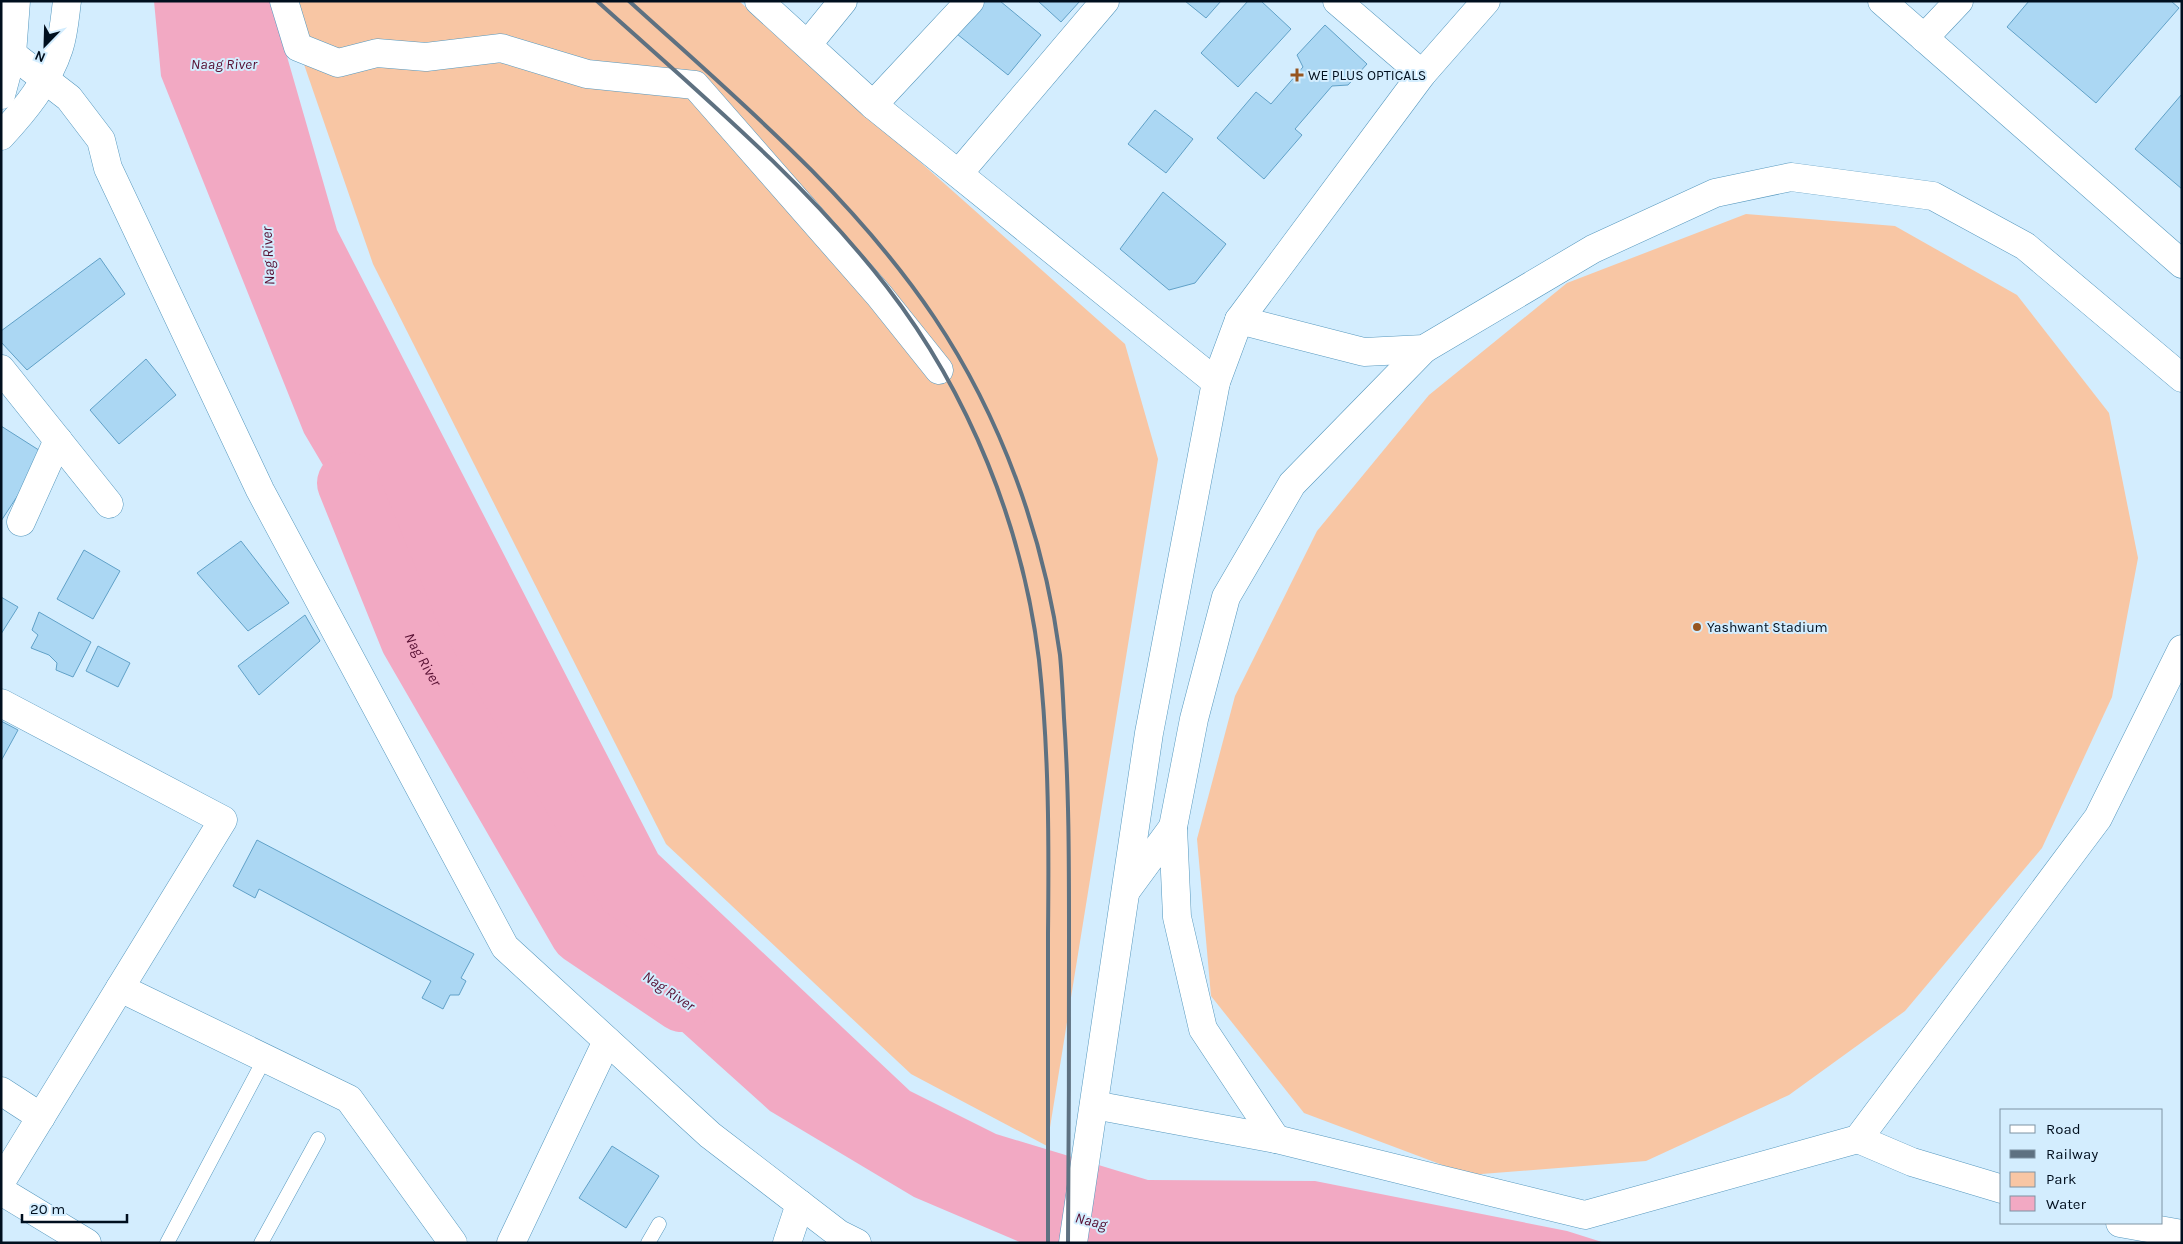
<svg xmlns="http://www.w3.org/2000/svg" width="2183" height="1244" font-family="Karla,sans-serif">
  <rect width="100%" height="100%" fill="#d3edfe"/>
  <g fill="#f8c6a4">
    <path d="M284,1H739L1125,344L1158,459L1047,1146L911,1074L666,844L373,264L298,47Z"/>
    <path d="M1746,214L1895,226L2017,295L2109,413L2138,558L2112,697L2042,848L1905,1011L1789,1095L1646,1161L1469,1175L1304,1113L1211,996L1197,839L1235,696L1317,531L1429,395L1567,283Z"/>
  </g>
  <path fill="#f2a9c3" d="M154,1H271L337,230L658,854L910,1091L996,1134L1148,1180L1315,1181L1567,1231L1605,1243H1022L914,1197L770,1111L630,985L304,433L161,76Z"/>
  <g fill="none" stroke-linecap="round" stroke-linejoin="round">
    <path stroke="#f2a9c3" stroke-width="62" id="s1" d="M348,483L411,639L581,933L682,1001"/>
  </g>
  <g fill="#abd7f3" stroke="#60a1c8">
    <path d="M984,1H1000L1041,35L1008,75L957,34Z"/>
    <path d="M1038,1H1080L1061,22Z"/>
    <path d="M1185,1H1221L1206,18Z"/>
    <path d="M1248,1H1261L1291,29L1238,87L1201,53Z"/>
    <path d="M2029,1H2171L2179,8L2096,103L2007,27Z"/>
    <path d="M1325,25L1367,64L1348,85L1332,86L1295,129L1302,135L1264,179L1217,138L1256,92L1271,104L1303,67L1297,55Z"/>
    <path d="M2182,94V189L2135,149Z"/>
    <path d="M1155,110L1193,139L1166,173L1128,144Z"/>
    <path d="M1163,192L1226,244L1195,283L1169,290L1120,249Z"/>
    <path d="M100,258L125,294L27,370L1,342V331Z"/>
    <path d="M146,359L176,395L119,444L90,410Z"/>
    <path d="M1,426L45,454L1,521Z"/>
    <path d="M241,541L289,603L248,631L197,573Z"/>
    <path d="M84,550L120,571L93,619L57,599Z"/>
    <path d="M1,597L18,607L1,634Z"/>
    <path d="M39,612L91,642L73,677L56,670L57,663L49,655L31,648L38,635L32,630Z"/>
    <path d="M305,615L320,641L259,695L238,666Z"/>
    <path d="M98,646L130,663L118,687L86,671Z"/>
    <path d="M1,721L18,730L1,761Z"/>
    <path d="M257,840L474,954L461,978L466,981L459,995H450L443,1009L422,998L431,981L259,889L255,898L233,886Z"/>
    <path d="M612,1146L659,1176L626,1228L579,1198Z"/>
  </g>
  <g fill="none" stroke-linecap="round" stroke-linejoin="round">
    <defs>
      <g id="service">
        <path d="M167,1243L265,1058"/>
        <path d="M261,1243L318,1139"/>
        <path d="M648,1243L659,1224"/>
      </g>
      <g id="minor">
        <path d="M284,1L298,47L338,63L377,53L426,57L501,48L587,74L695,85L879,295L939,370"/>
        <path d="M759,1L873,105L1216,382"/>
        <path d="M1337,1L1422,74"/>
        <path d="M1924,38L1959,1"/>
        <path d="M808,44L843,1"/>
        <path d="M12,54L69,98L101,140L108,168L260,490L505,947L710,1135L839,1234L857,1243"/>
        <path d="M873,105L970,1"/>
        <path d="M959,173L1105,1"/>
        <path d="M1239,320L1364,352L1424,349L1593,249L1715,193L1791,177L1933,196L2025,246L2182,378"/>
        <path d="M1,369L109,504"/>
        <path d="M21,522L58,440"/>
        <path d="M1,703L223,820L1,1182"/>
        <path d="M1173,827L1194,719L1226,597L1292,484L1424,349"/>
        <path d="M1126,891L1173,827L1177,917L1203,1029L1276,1139"/>
        <path d="M120,988L349,1099L453,1243"/>
        <path d="M1,1091L41,1117"/>
        <path d="M1094,1105L1276,1139L1585,1215L1858,1139L2098,818L2182,649"/>
        <path d="M1858,1139L1912,1162L2002,1189"/>
        <path d="M1,1191L87,1243"/>
        <path d="M2120,1223L2182,1234"/>
        <path d="M511,1243L607,1041"/>
        <path d="M787,1243L800,1204"/>
      </g>
      <g id="tertiary">
        <path d="M1882,1L2182,264"/>
        <path d="M1073,1243L1149,733L1216,382L1239,320L1422,74L1486,1"/>
      </g>
      <g id="secondary">
        <path d="M1,95L12,54L16,1"/>
        <path d="M1,136C25,110 48,82 59,48C64,33 65,16 67,1"/>
      </g>
    </defs>
    <use href="#service" stroke="#5698be" stroke-width="15"/>
    <use href="#minor" stroke="#5698be" stroke-width="29"/>
    <use href="#tertiary" stroke="#5698be" stroke-width="29"/>
    <use href="#secondary" stroke="#5698be" stroke-width="29"/>
    <use href="#service" stroke="#fff" stroke-width="14"/>
    <use href="#minor" stroke="#fff" stroke-width="28"/>
    <use href="#tertiary" stroke="#fff" stroke-width="28"/>
    <use href="#secondary" stroke="#fff" stroke-width="28"/>
    <g stroke="#5e7181" stroke-width="4">
      <path d="M597,1C698,92 804,180 887,287C969,393 1023,527 1039,660C1049,751 1049,842 1048,934C1048,1037 1048,1140 1048,1243"/>
      <path d="M629,1C737,99 852,195 934,317C1001,417 1044,536 1060,655C1062,676 1063,697 1064,718C1069,791 1069,862 1069,935C1069,1038 1069,1140 1068,1243"/>
    </g>
  </g>
  <g fill="#965520" stroke="#d3edfe" stroke-width="2">
    <path d="M1294.5 67.5h5v5h5v5h-5v5h-5v-5h-5v-5h5z"/>
    <circle cx="1697" cy="627" r="5"/>
  </g>
  <g text-anchor="middle" dominant-baseline="central" stroke-width="4" stroke-linejoin="round" paint-order="stroke">
    <g font-size="14" fill="#000f1e" stroke="#d3edfe" text-anchor="start">
      <text x="1308" y="75">WE PLUS OPTICALS</text>
      <text x="1707" y="627">Yashwant Stadium</text>
    </g>
    <g font-size="15" font-style="italic" fill="#570f32" stroke="#d3edfe">
      <text x="224" y="64">Naag River</text>
      <text transform="translate(268 256) rotate(-93)">Nag River</text>
      <text stroke="none"><textPath href="#s1" startOffset="192">Nag River</textPath></text>
      <text transform="translate(669 991) rotate(34)">Nag River</text>
      <text transform="translate(1091 1221) rotate(14)">Naag</text>
    </g>
  </g>
  <rect width="2183" height="1244" fill="none" stroke="#000f1e" stroke-width="5"/>
  <rect x="2000" y="1109" width="162" height="115" fill="#d3edfe" stroke="#7f94a4"/>
  <rect x="2010" y="1125" width="25" height="8" fill="#ffffff" stroke="#7f94a4"/>
  <text x="2046" y="1134" font-size="15" fill="#000f1e">Road</text>
  <rect x="2010" y="1150" width="25" height="8" fill="#5e7181" stroke="#7f94a4"/>
  <text x="2046" y="1159" font-size="15" fill="#000f1e">Railway</text>
  <rect x="2010" y="1172" width="25" height="15" fill="#f8c6a4" stroke="#7f94a4"/>
  <text x="2046" y="1184" font-size="15" fill="#000f1e">Park</text>
  <rect x="2010" y="1196" width="25" height="15" fill="#f2a9c3" stroke="#7f94a4"/>
  <text x="2046" y="1209" font-size="15" fill="#000f1e">Water</text>
  <g transform="translate(45 45) rotate(203)" stroke="#d3edfe" stroke-width="4" paint-order="stroke">
  <path d="M0-4L9 19L0 12L-9 19Z" fill="#000f1e"/>
  <text y="-8" font-size="14" font-weight="bold" text-anchor="middle" fill="#000f1e">N</text>
  </g>
  <path d="M22 1214v8h105v-8" fill="none" stroke="#000f1e" stroke-width="2.5"/>
  <text x="30" y="1214" font-size="15" fill="#000f1e" stroke="#d3edfe" stroke-width="4" paint-order="stroke">20 m</text>
</svg>
